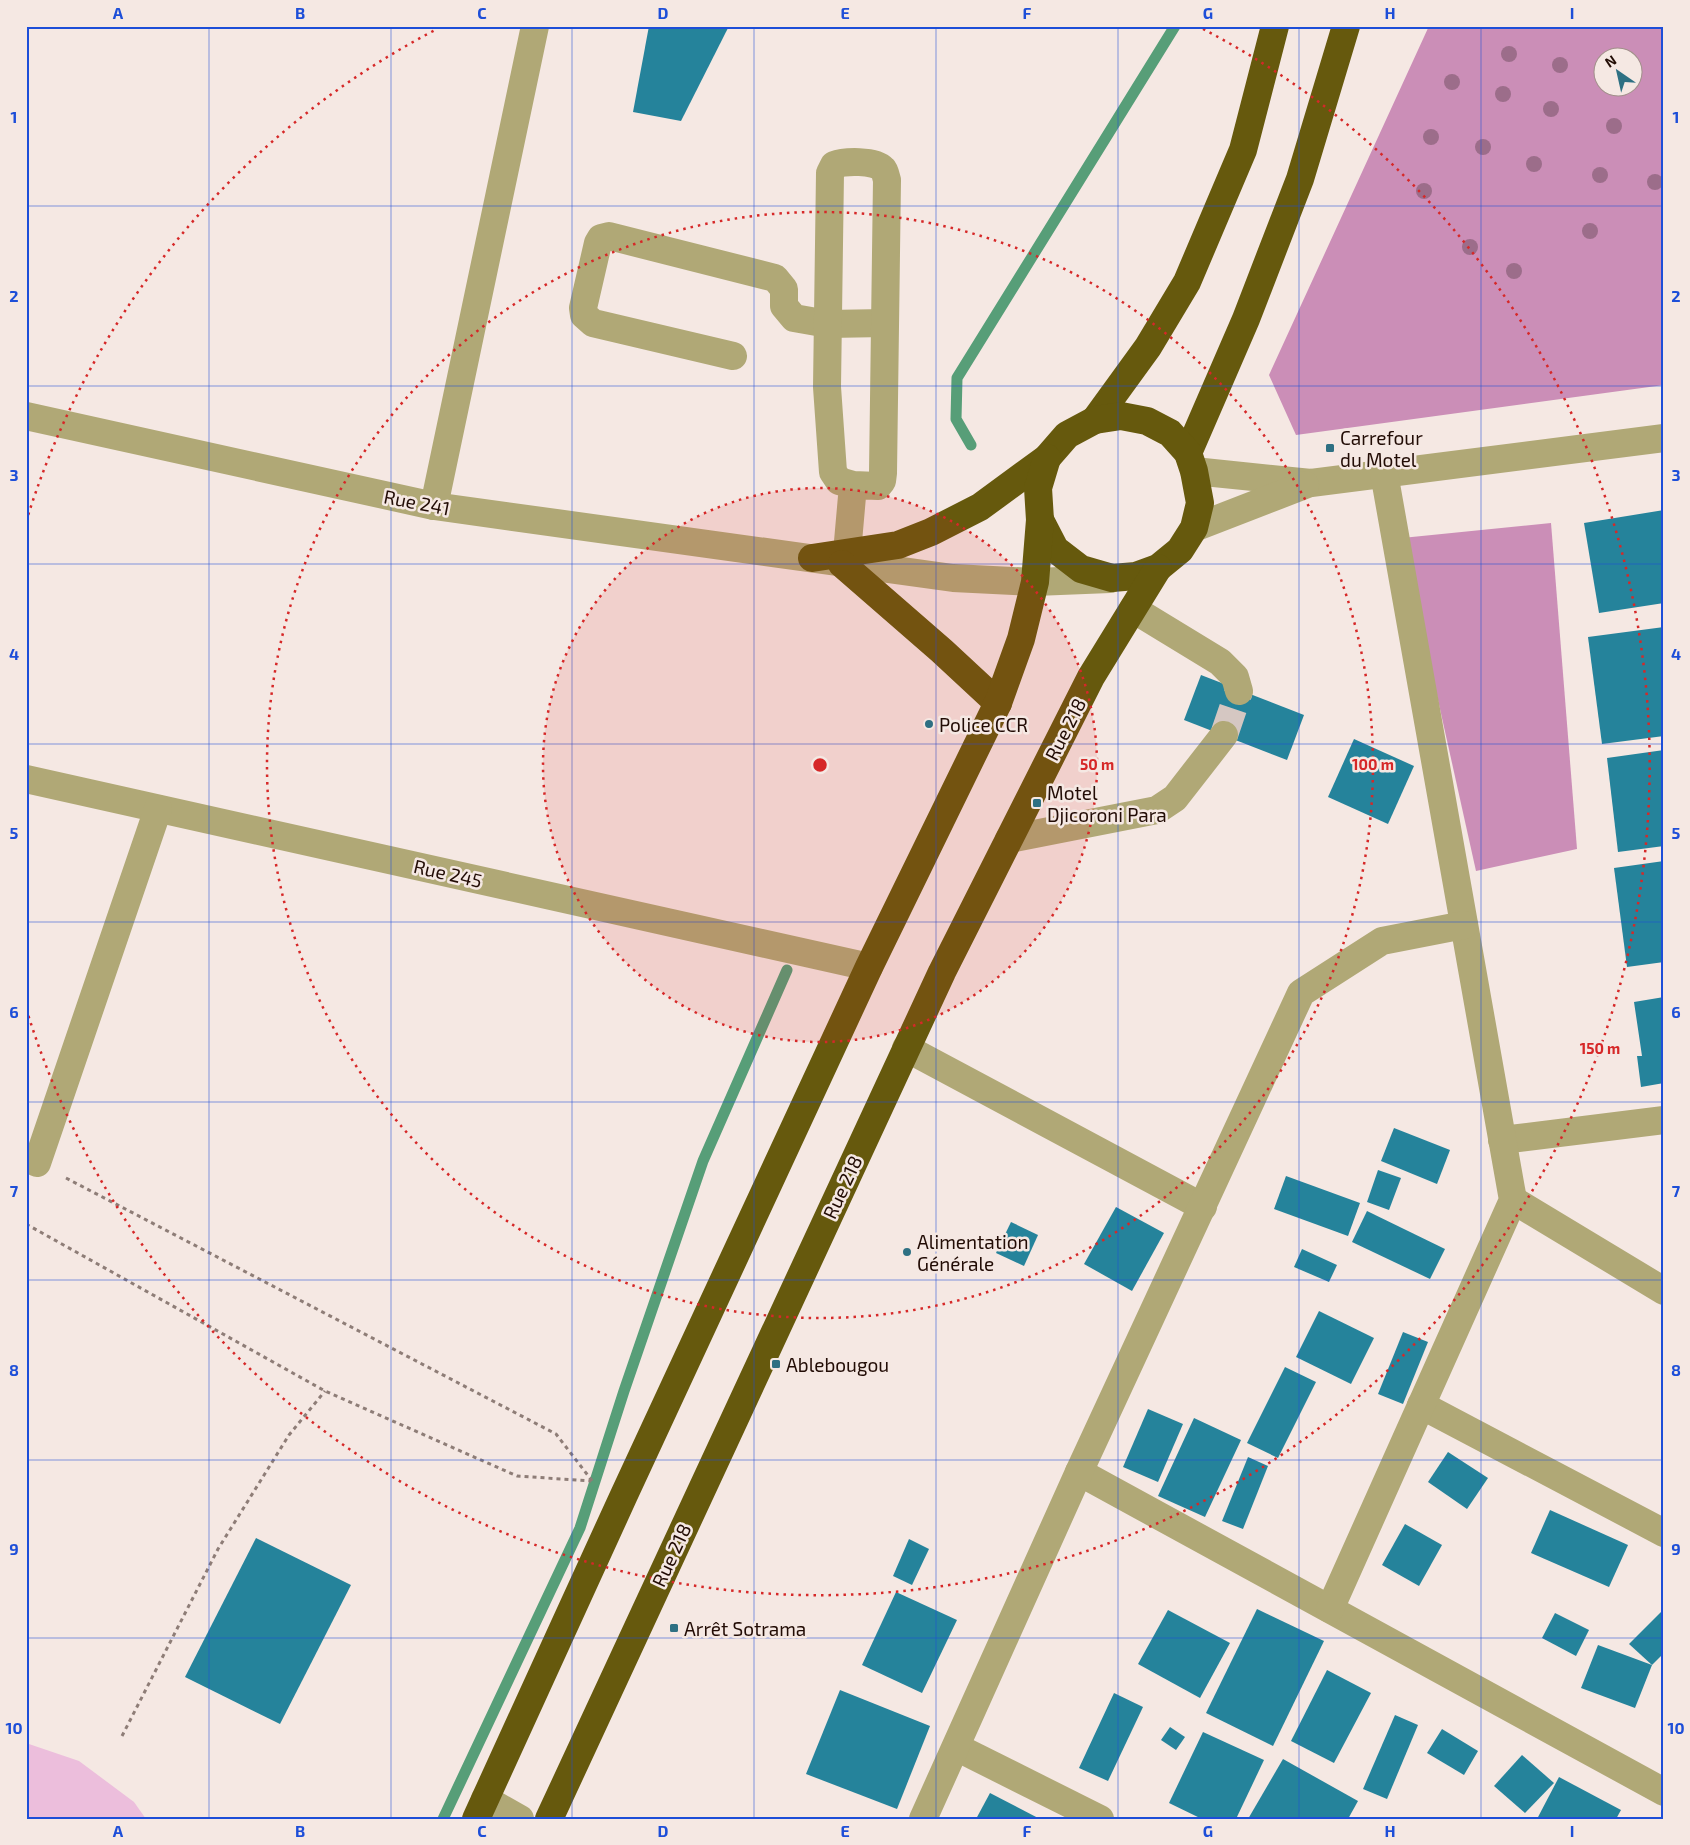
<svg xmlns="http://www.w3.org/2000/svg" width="1690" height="1845" font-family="'Exo 2',sans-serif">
  <rect width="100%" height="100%" fill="#f5e8e3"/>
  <path fill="#ecbedc" d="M26,1743L79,1761L134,1802L146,1819H26Z"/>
  <g fill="#cb8eb7" fill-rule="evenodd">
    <path d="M1429,26H1664V385L1296,435L1269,375ZM1602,58H1632V88H1602Z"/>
    <path d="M1551,523L1577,849L1476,871L1402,538Z"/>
  </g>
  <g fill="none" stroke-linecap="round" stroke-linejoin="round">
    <g stroke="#579e78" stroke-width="11">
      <path d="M971,445L956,419L957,378L1175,26"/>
      <path d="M443,1819L580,1528L624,1391L703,1161L787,970"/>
    </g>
  </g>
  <g fill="#25839b">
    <path d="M649,26H729L681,121L633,112Z"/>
    <path d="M1664,510V603L1599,613L1584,523Z"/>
    <path d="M1664,627V736L1602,744L1588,637Z"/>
    <path d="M1201,675L1304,715L1287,760L1184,720Z"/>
    <path d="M1354,739L1414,766L1388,824L1328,797Z"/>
    <path d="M1664,750V846L1618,852L1607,758Z"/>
    <path d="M1664,861V962L1627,967L1614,868Z"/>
    <path d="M1664,997V1083L1641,1087L1637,1056H1642L1634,1002Z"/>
    <path d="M1394,1128L1450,1150L1437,1184L1381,1161Z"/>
    <path d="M1378,1170L1401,1178L1389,1210L1367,1202Z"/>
    <path d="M1286,1176L1360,1203L1348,1236L1274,1209Z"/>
    <path d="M1116,1207L1164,1233L1132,1291L1084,1264Z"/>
    <path d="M1367,1211L1445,1249L1430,1279L1352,1242Z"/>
    <path d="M1011,1222L1038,1235L1024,1266L996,1253Z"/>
    <path d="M1302,1249L1337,1265L1329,1282L1294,1267Z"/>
    <path d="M1319,1311L1374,1338L1351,1384L1296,1357Z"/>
    <path d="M1403,1332L1428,1342L1403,1404L1378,1394Z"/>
    <path d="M1285,1367L1316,1382L1278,1458L1247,1443Z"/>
    <path d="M1148,1409L1183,1424L1158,1482L1123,1467Z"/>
    <path d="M1194,1418L1241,1440L1205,1517L1158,1496Z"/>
    <path d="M1448,1452L1488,1478L1467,1509L1428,1482Z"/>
    <path d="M1248,1457L1268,1466L1243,1529L1222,1521Z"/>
    <path d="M1550,1510L1628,1545L1609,1587L1531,1553Z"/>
    <path d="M1405,1524L1442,1545L1419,1586L1382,1565Z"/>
    <path d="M256,1538L351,1585L280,1724L185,1677Z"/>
    <path d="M909,1539L929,1549L912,1585L893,1576Z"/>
    <path d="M896,1592L957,1620L922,1693L862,1665Z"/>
    <path d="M1257,1609L1324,1641L1273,1746L1206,1713Z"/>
    <path d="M1664,1609V1653L1652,1665L1629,1644Z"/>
    <path d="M1168,1610L1230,1643L1200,1698L1138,1664Z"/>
    <path d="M1555,1613L1589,1630L1576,1656L1542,1638Z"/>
    <path d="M1598,1645L1652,1665L1635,1708L1581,1688Z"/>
    <path d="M1327,1670L1371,1693L1334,1763L1291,1741Z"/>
    <path d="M840,1690L930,1726L897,1809L806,1774Z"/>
    <path d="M1114,1693L1143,1707L1108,1781L1079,1768Z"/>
    <path d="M1395,1715L1418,1725L1387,1799L1363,1789Z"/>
    <path d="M1170,1727L1185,1737L1176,1750L1161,1740Z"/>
    <path d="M1442,1729L1478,1751L1464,1775L1427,1753Z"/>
    <path d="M1203,1732L1264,1760L1236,1819H1202L1169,1803Z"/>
    <path d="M1522,1755L1554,1783L1525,1813L1494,1786Z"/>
    <path d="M1283,1759L1358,1801L1348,1819H1248Z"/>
    <path d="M1559,1777L1621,1810L1616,1819H1537Z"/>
    <path d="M990,1793L1040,1819H976Z"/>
  </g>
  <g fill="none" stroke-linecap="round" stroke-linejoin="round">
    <path stroke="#d5c7c2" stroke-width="28" stroke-dasharray="28 14" stroke-linecap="butt" d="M1224,735L1239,691"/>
    <g stroke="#8e7d77" stroke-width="3" stroke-dasharray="4 4" stroke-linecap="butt">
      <path d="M66,1178L556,1434L593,1482"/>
      <path d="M26,1224L325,1391L517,1476L591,1481"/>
      <path d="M122,1736L218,1549L289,1435L325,1391"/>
    </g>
    <g stroke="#b0a876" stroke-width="28">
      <path d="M733,356L593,323L584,315L583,308L598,243L601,238L609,236L775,278L784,289V306L794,318L828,324L885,323"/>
      <path d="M26,416L434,506L953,578L1035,582L1110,579"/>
      <path d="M1194,471L1311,483L1664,438"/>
      <path d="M434,506L535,26"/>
      <path d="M1194,528L1305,485"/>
      <path d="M847,553L853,485L839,481L833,472L827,387L830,173L834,165C844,161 875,160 883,169C885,171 886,177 887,180L883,473L882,481L878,486L853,485"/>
      <path d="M1133,609L1220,662L1235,677L1239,691"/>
      <path d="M26,779L869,967"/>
      <path d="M1009,839L1157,810L1175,798L1224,735"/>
      <path d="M906,1048L1203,1207"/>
      <path d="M1502,1140L1664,1120"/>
      <path d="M26,1157L37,1163L158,809"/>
      <path d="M1513,1200L1664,1291"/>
      <path d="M1421,1405L1664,1533"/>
      <path d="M1079,1472L1664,1792"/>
      <path d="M1330,1609L1513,1200L1384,473"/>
      <path d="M956,1747L1100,1819"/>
      <path d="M485,1799L520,1819"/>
      <path d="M923,1819L1079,1472L1301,993L1382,941L1464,925"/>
    </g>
    <g stroke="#66590d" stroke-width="28">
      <path d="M1095,420L1148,347L1187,282L1243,150L1275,26"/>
      <path d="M1188,453L1246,319L1300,179L1346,26"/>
      <path d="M812,558L898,545L931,532L980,507L1047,458L1067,435L1095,420L1121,416L1147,421L1170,433L1188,453L1194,471L1200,503L1194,528L1180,550L1158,568L1136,576L1112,578L1081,569L1055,549L1040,520"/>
      <path d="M842,564L942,651L998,703"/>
      <path d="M476,1819L624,1495L869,967L998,703L1021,639L1035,582L1040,520L1038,488L1047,458"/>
      <path d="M549,1819L942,972L1091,677L1158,568"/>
    </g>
  </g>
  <g fill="#9c6d8a">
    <circle cx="1509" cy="54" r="8"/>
    <circle cx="1560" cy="65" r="8"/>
    <circle cx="1452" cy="82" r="8"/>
    <circle cx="1503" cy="94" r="8"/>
    <circle cx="1551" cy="109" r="8"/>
    <circle cx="1614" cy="126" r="8"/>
    <circle cx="1431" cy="137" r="8"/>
    <circle cx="1483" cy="147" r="8"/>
    <circle cx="1534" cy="164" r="8"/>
    <circle cx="1600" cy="175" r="8"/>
    <circle cx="1655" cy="182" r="8"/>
    <circle cx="1424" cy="191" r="8"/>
    <circle cx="1590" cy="231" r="8"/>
    <circle cx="1470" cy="247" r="8"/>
    <circle cx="1514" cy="271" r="8"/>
  </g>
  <path fill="none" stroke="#1d4ed8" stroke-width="1" stroke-opacity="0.55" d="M209,26V1819M391,26V1819M572,26V1819M754,26V1819M936,26V1819M1118,26V1819M1299,26V1819M1481,26V1819M26,206H1664M26,386H1664M26,564H1664M26,744H1664M26,922H1664M26,1102H1664M26,1280H1664M26,1460H1664M26,1638H1664"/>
  <circle cx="820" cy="765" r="277" fill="#d62828" fill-opacity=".12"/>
  <g fill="none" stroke="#d62828" stroke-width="2.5" stroke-dasharray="2.5 5">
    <circle cx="820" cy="765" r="277"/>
    <circle cx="820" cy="765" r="553"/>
    <path d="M26 522A830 830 0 0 1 437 29M1203 29A830 830 0 1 1 26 1008"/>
  </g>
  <g fill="#2e7083" stroke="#f5e8e3" stroke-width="2">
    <rect x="1325" y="443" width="10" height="10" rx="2.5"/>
    <circle cx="929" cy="724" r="5"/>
    <rect x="1032" y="798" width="10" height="10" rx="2.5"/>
    <circle cx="907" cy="1252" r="5"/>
    <rect x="771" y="1359" width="10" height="10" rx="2.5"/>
    <rect x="669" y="1623" width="10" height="10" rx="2.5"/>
  </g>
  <g text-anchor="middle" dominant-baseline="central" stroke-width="5" stroke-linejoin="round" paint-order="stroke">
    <g font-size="19" fill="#220c05" stroke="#f5e8e3" text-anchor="start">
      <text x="1340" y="437">Carrefour<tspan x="1340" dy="22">du Motel</tspan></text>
      <text x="939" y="724">Police CCR</text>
      <text x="1047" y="792">Motel<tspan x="1047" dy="22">Djicoroni Para</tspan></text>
      <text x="917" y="1241">Alimentation<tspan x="917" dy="22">Générale</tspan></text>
      <text x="786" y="1364">Ablebougou</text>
      <text x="684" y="1628">Arrêt Sotrama</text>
    </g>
    <g font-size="19" fill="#220c05" stroke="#f5e8e3">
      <text transform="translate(417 502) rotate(11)">Rue 241</text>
      <text transform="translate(1065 729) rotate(-63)">Rue 218</text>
      <text transform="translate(448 873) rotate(13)">Rue 245</text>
      <text transform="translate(842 1187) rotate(-65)">Rue 218</text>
      <text transform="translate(671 1555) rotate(-65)">Rue 218</text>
    </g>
  </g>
  <circle cx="820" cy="765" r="8" fill="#d62828" stroke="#f5e8e3" stroke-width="2.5"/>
  <g font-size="15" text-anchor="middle" font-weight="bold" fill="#d62828" stroke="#f5e8e3" stroke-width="5" stroke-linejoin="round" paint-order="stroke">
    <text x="1097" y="770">50 m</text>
    <text x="1373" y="770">100 m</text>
    <text x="1600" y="1054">150 m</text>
  </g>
  <rect width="1690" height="1845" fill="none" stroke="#f5e8e3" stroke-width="55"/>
  <g transform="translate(1618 72) rotate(326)"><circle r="24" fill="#f5e8e3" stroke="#a1908a"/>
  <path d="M0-4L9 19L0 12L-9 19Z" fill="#2e7083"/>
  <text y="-8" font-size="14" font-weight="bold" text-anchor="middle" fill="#220c05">N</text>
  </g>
  <rect x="28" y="28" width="1634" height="1790" fill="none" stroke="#1d4ed8" stroke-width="2"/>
  <g font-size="16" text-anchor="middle" font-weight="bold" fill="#1d4ed8">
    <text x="118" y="19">A</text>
    <text x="300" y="19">B</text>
    <text x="482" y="19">C</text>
    <text x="663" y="19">D</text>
    <text x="845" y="19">E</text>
    <text x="1027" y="19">F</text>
    <text x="1208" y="19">G</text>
    <text x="1390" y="19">H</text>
    <text x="1572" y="19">I</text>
    <text x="14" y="123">1</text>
    <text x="1676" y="123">1</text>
    <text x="14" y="302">2</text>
    <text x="1676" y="302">2</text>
    <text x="14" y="481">3</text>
    <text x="1676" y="481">3</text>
    <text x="14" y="660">4</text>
    <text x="1676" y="660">4</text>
    <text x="14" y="839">5</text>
    <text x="1676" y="839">5</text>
    <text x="14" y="1018">6</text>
    <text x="1676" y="1018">6</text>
    <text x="14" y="1197">7</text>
    <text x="1676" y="1197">7</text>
    <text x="14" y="1376">8</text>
    <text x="1676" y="1376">8</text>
    <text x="14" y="1555">9</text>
    <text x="1676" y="1555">9</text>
    <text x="14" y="1734">10</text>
    <text x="1676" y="1734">10</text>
    <text x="118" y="1837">A</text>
    <text x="300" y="1837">B</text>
    <text x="482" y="1837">C</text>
    <text x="663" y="1837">D</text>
    <text x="845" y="1837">E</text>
    <text x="1027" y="1837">F</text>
    <text x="1208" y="1837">G</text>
    <text x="1390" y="1837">H</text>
    <text x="1572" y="1837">I</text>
  </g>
</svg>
